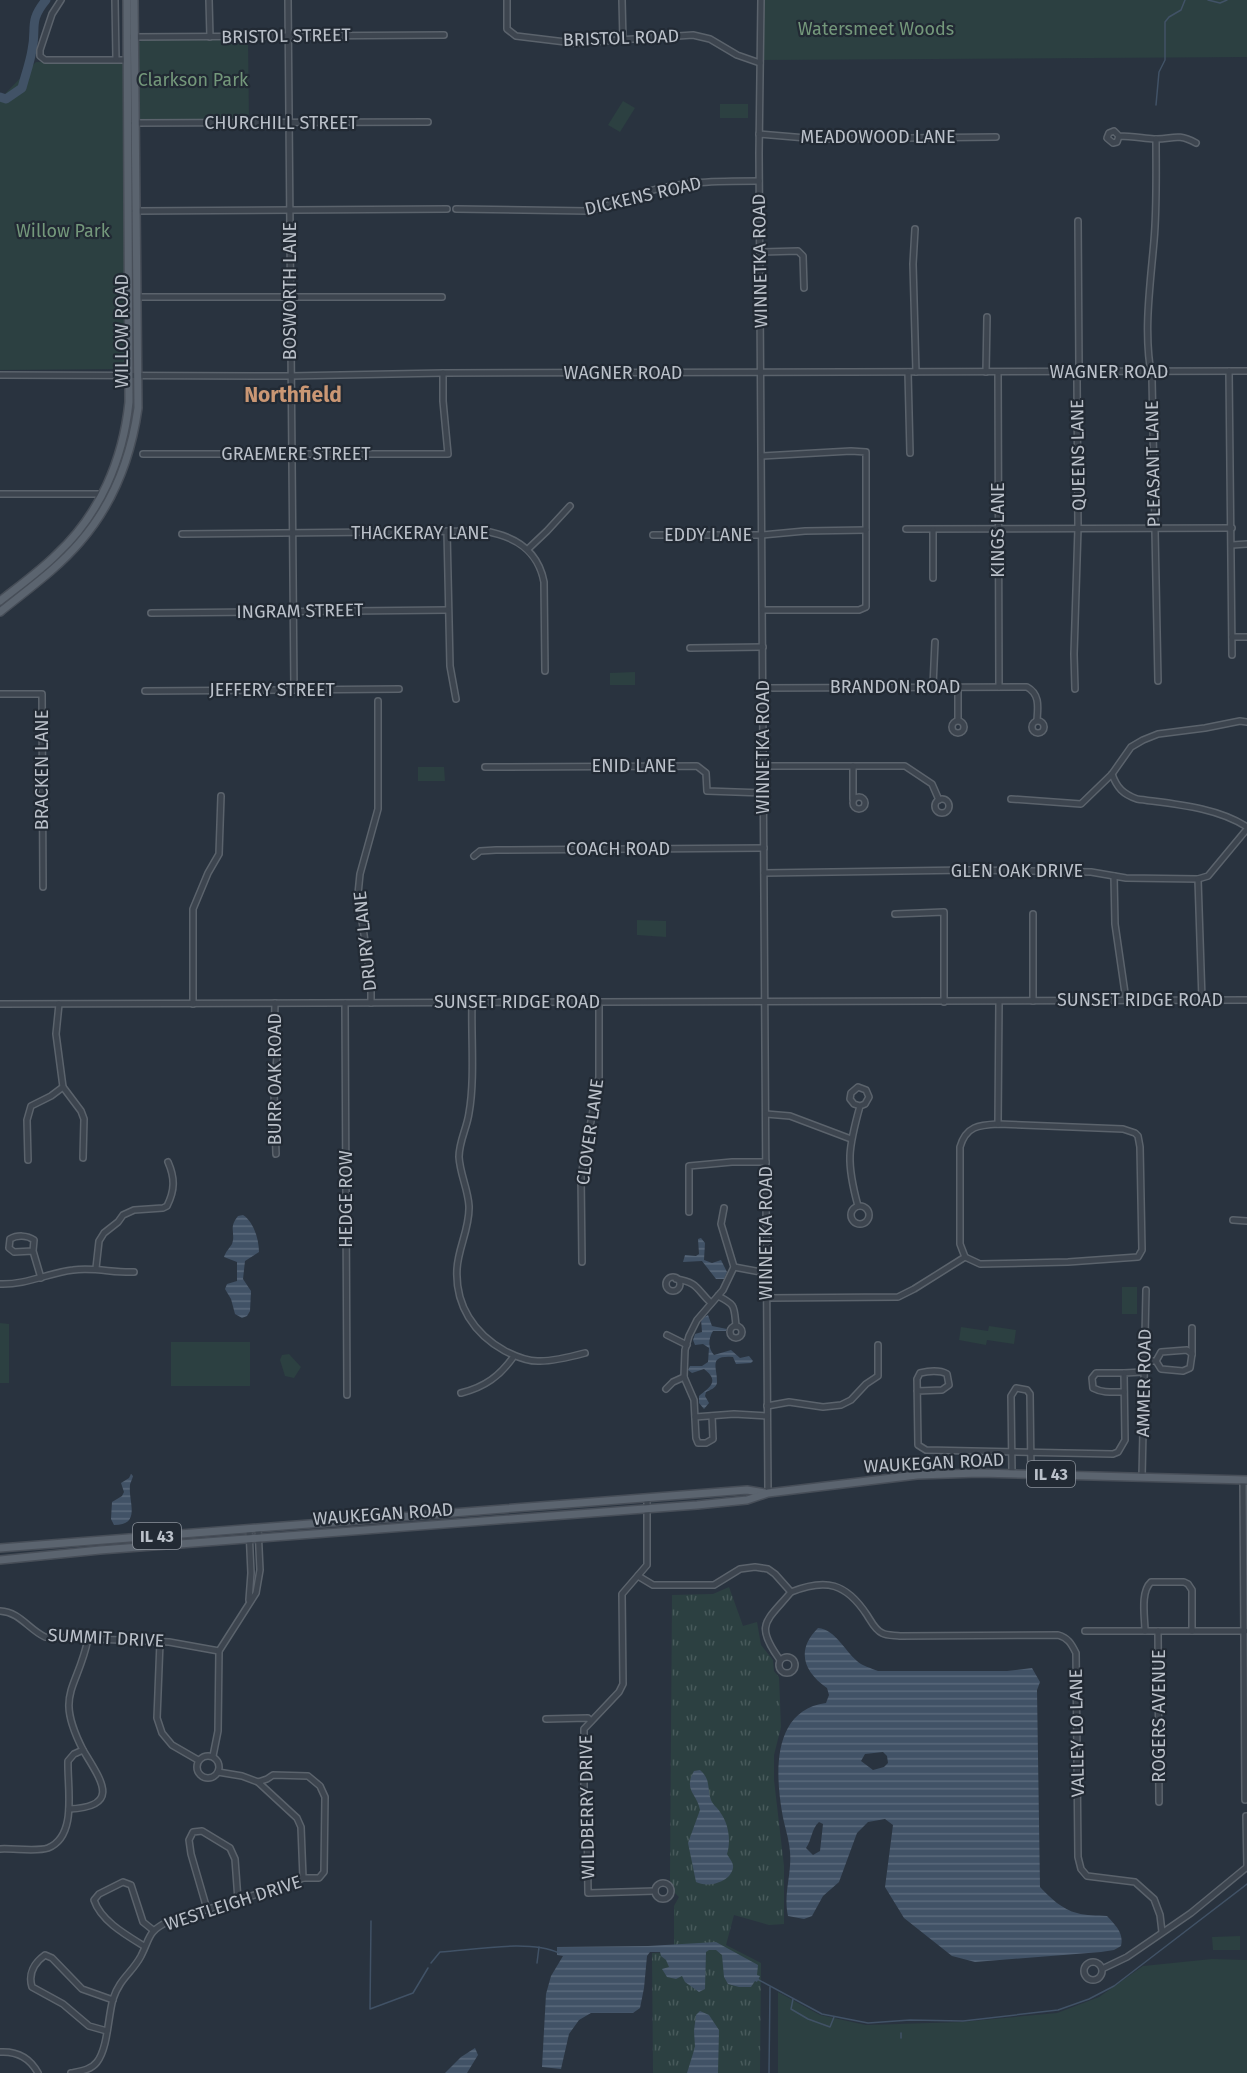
<svg xmlns="http://www.w3.org/2000/svg" width="1247" height="2073" font-family="'Fira Sans',sans-serif">
  <defs>
    <pattern id="grass-tufts" width="24" height="20" patternUnits="userSpaceOnUse" patternTransform="scale(1.5)"><rect width="24" height="20" fill="#2c4041"/><path d="M3 7l-1-3M5 7V3M7 7l1-3M15 17l-1-3M17 17v-4M19 17l1-3" fill="none" stroke="#485a5b"/></pattern>
    <pattern id="water-rules" width="6" height="5" patternUnits="userSpaceOnUse" patternTransform="scale(1.5)"><rect width="6" height="5" fill="#415266"/><path d="M0 2.5h6" fill="none" stroke="#5a697b"/></pattern>
  </defs>
  <rect width="100%" height="100%" fill="#29333f"/>
  <path fill="url(#grass-tufts)" d="M729,1587L743,1626L757,1622L761,1645L773,1660L774,1671L779,1677L781,1727L774,1755V1780L784,1866V1924L769,1925L734,1915L726,1945L761,1963L760,2073H653L652,1953L674,1952V1906L679,1897L674,1892L670,1880L672,1595L713,1594Z"/>
  <g fill="#2c4041">
    <path d="M764,0H1247V57L764,60Z"/>
    <path d="M248,39L249,122L142,120L138,118L137,46L139,42L144,40Z"/>
    <path d="M36,62L126,63L125,369L0,370V99Z"/>
    <path d="M623,101L635,108L620,132L608,125Z"/>
    <rect x="720" y="104" width="28" height="14"/>
    <path d="M635,672V685H610V673Z"/>
    <path d="M418,767H444L445,781H418Z"/>
    <path d="M637,920L666,921V937L637,935Z"/>
    <rect x="1122" y="1287" width="15" height="27"/>
    <path d="M0,1323L9,1324V1383H0Z"/>
    <path d="M989,1326L1016,1330L1014,1344L987,1340L986,1345L959,1340L961,1327L988,1331Z"/>
    <rect x="171" y="1342" width="79" height="44"/>
    <path d="M289,1354L301,1367L294,1378L285,1376L280,1360L282,1355Z"/>
    <path d="M1240,1936V1950H1213L1212,1937Z"/>
    <path d="M1212,1959L1247,1960V2073H778V1992L820,2015L866,2025L961,2022L1057,2013L1099,1997L1143,1966Z"/>
  </g>
  <g fill="url(#water-rules)" fill-rule="evenodd">
    <path d="M243,1215C254,1222 259,1240 259,1252L245,1261L243,1279L251,1291L250,1311L247,1316L242,1318L235,1314L231,1299L225,1289L227,1284L237,1281V1262L224,1257C226,1251 229,1249 232,1244C236,1233 228,1228 238,1216Z"/>
    <path d="M701,1238L705,1243L704,1260L712,1263L721,1260L727,1272L724,1279H716L702,1261L683,1262L685,1255L696,1256L699,1254L698,1239Z"/>
    <path d="M708,1315L712,1326L727,1329L726,1331H713C708,1339 708,1348 714,1355L731,1350L740,1358L749,1356L753,1361L751,1363L736,1364L733,1357C707,1355 718,1368 717,1383C716,1388 710,1390 706,1392L705,1396L709,1403L704,1409L699,1403V1396C710,1387 720,1381 704,1369L692,1373L688,1370L690,1366H702L708,1362L709,1348L703,1344L695,1345L693,1340L695,1334L702,1332L701,1319Z"/>
    <path d="M131,1474L133,1476C133,1477 130,1484 130,1485C128,1502 142,1525 114,1525L111,1519L112,1502L122,1496L124,1492L121,1483L129,1478Z"/>
    <path d="M818,1628C836,1630 844,1650 857,1661C862,1666 871,1668 878,1671H1007L1032,1668L1040,1682L1037,1690L1040,1887C1049,1897 1063,1910 1077,1913C1086,1916 1097,1915 1107,1916C1116,1926 1124,1933 1121,1946L1114,1950L1101,1952L975,1962L952,1956L904,1918L885,1887L893,1825L885,1819L868,1822L857,1833L839,1882L823,1896L812,1916L804,1919L788,1916C783,1894 792,1874 790,1852C789,1838 784,1825 782,1812C775,1771 773,1710 826,1703L829,1695L827,1688C803,1671 796,1650 818,1628ZM883,1752L887,1756L888,1763L884,1767L873,1770L861,1761L865,1754ZM819,1822L823,1824L820,1851L813,1855L806,1848C812,1840 811,1829 819,1822Z"/>
    <path d="M700,1770C711,1779 707,1789 711,1800C713,1805 718,1808 720,1812C729,1824 731,1841 727,1854C729,1858 734,1863 733,1868C730,1883 707,1888 696,1882L688,1843L700,1810C697,1793 683,1791 694,1771Z"/>
    <path d="M716,1942L758,1965L757,1975L760,1976L757,1982L755,1981L751,1987H739L728,1984L724,1977L722,1955L716,1950H709L706,1952L705,1989L699,1992L685,1982L682,1976L676,1979L667,1977L662,1969L669,1967L666,1960L661,1956L660,1952H650L647,1956L644,1988L640,2008L633,2013H591L579,2020L569,2034L561,2069L542,2067L546,1994L551,1976L563,1956L557,1955V1947L648,1946Z"/>
    <path d="M700,2011L709,2015L719,2030L718,2073H687L695,2047L694,2031L696,2015Z"/>
    <path d="M475,2048L478,2055L467,2073H445L461,2057Z"/>
  </g>
  <g fill="none" stroke-linecap="round" stroke-linejoin="round">
    <g stroke="#415266" stroke-width="1.5">
      <path d="M1208,0L1220,3L1227,0"/>
      <path d="M1156,105L1159,72L1165,60V22L1169,17L1181,10L1185,0"/>
      <path d="M371,1921L370,2009L413,1993L428,1968"/>
      <path d="M431,1963L440,1952C473,1950 530,1939 559,1953"/>
      <path d="M537,1963L539,1947"/>
      <path d="M757,1979L822,2014L868,2023L910,2020L963,2021L1058,2010L1089,1999L1114,1986L1247,1884"/>
      <path d="M793,1999L791,2009L808,2019L830,2027L834,2017"/>
      <path d="M901,2033V2038"/>
      <path d="M769,2073L770,1987"/>
    </g>
    <path stroke="#415266" stroke-width="9" d="M0,97L6,99L22,88C25,76 30,63 32,50C37,27 28,22 46,0"/>
    <defs>
      <g id="minor">
        <path d="M61,0L52,14L40,50V56L45,60H127"/>
        <path d="M115,0L116,59"/>
        <path d="M209,0L210,37"/>
        <path d="M288,0L294,690"/>
        <path d="M507,0V29L516,36L574,43L693,35L710,39L737,55L760,63"/>
        <path d="M622,0L623,41"/>
        <path d="M761,0L759,153L768,1493"/>
        <path d="M131,37L444,35"/>
        <path d="M134,123L428,122"/>
        <path d="M759,134L818,139L996,137"/>
        <path d="M1119,136L1117,142L1113,143L1107,138L1109,133L1114,131L1119,136C1131,136 1142,138 1154,139C1172,140 1176,132 1196,143"/>
        <path d="M1156,139C1156,173 1157,207 1154,241C1150,288 1143,333 1152,379L1158,681"/>
        <path d="M456,209L588,211C608,207 624,198 642,193C681,181 720,181 759,181"/>
        <path d="M135,211L447,209"/>
        <path d="M915,229L913,264L916,372"/>
        <path d="M760,252L798,251L803,256L804,288"/>
        <path d="M137,297H442"/>
        <path d="M1229,371L1232,655"/>
        <path d="M908,372L910,453"/>
        <path d="M986,372L987,317"/>
        <path d="M998,372L999,687"/>
        <path d="M0,375L290,376L443,373L1247,371"/>
        <path d="M143,454H448L443,401V373"/>
        <path d="M762,456L851,451L866,452V607L859,610H763"/>
        <path d="M0,494H103"/>
        <path d="M906,529L1232,528"/>
        <path d="M447,531L450,666L456,699"/>
        <path d="M182,534L484,531C515,536 538,550 544,582L545,671"/>
        <path d="M653,535H762L805,531L866,530"/>
        <path d="M1232,545L1247,544"/>
        <path d="M528,549L547,531L570,506"/>
        <path d="M933,578V530"/>
        <path d="M151,613L448,610"/>
        <path d="M1232,637H1247"/>
        <path d="M690,648L763,647"/>
        <path d="M933,686L935,642"/>
        <path d="M763,688L1027,687C1040,694 1038,707 1037,720"/>
        <path d="M1075,689L1074,654L1078,528L1077,381L1079,366L1078,221"/>
        <path d="M145,691L399,689"/>
        <path d="M0,694H42L43,887"/>
        <path d="M958,720V687"/>
        <circle cx="958" cy="727" r="6"/>
        <circle cx="1038" cy="727" r="6"/>
        <path d="M764,766H905L932,784L939,800"/>
        <path d="M853,766V799"/>
        <path d="M485,767L697,766L706,773L707,791L764,793"/>
        <path d="M1112,774C1117,788 1123,794 1137,799C1173,804 1217,807 1247,827"/>
        <circle cx="859" cy="803" r="6"/>
        <path d="M1011,799L1081,804L1112,774L1131,747L1143,740L1158,734L1205,728L1240,721L1247,722"/>
        <circle cx="942" cy="806" r="7"/>
        <path d="M474,856L480,851L496,850L764,848"/>
        <path d="M764,873L969,870L1091,872L1126,878L1198,879L1208,876L1247,829"/>
        <path d="M1114,876L1115,924L1126,1000"/>
        <path d="M1198,879L1202,1000"/>
        <path d="M895,914L944,912V1002"/>
        <path d="M1033,1001V914"/>
        <path d="M275,1003L274,1041L277,1056L274,1093L276,1154"/>
        <path d="M345,1003L347,1395"/>
        <path d="M371,1003V982L358,894L360,874L378,809V701"/>
        <path d="M472,1003C471,1036 475,1080 469,1113C467,1128 459,1141 459,1157C460,1174 468,1189 469,1206C470,1228 458,1248 457,1269C455,1305 474,1334 505,1351C515,1356 528,1362 540,1361C555,1361 570,1357 585,1353"/>
        <path d="M0,1004L1247,1000"/>
        <path d="M59,1004L56,1034L63,1087L81,1111L84,1119L83,1158"/>
        <path d="M193,1004V909L208,873L219,854L221,796"/>
        <path d="M766,1114L790,1116L851,1139"/>
        <path d="M998,1124L1123,1129L1135,1133L1138,1136L1140,1147L1142,1250L1138,1257L1068,1262L980,1264L965,1257L960,1244V1147C966,1126 979,1125 998,1124Z"/>
        <path d="M998,1124L999,1002"/>
        <path d="M28,1160L27,1120L31,1106L51,1096L63,1087"/>
        <circle cx="860" cy="1215" r="9"/>
        <path d="M858,1206C846,1162 848,1149 860,1106L865,1104L869,1097L866,1090L858,1087L851,1093L850,1099L854,1104L860,1106"/>
        <path d="M689,1212V1166L732,1162H766"/>
        <path d="M1233,1220L1247,1221"/>
        <path d="M33,1251L14,1252L9,1248L10,1239C17,1235 27,1235 34,1240L33,1251L41,1278"/>
        <path d="M582,1262L581,1176L599,1077V1002"/>
        <path d="M734,1267L766,1273"/>
        <path d="M96,1268L99,1241L104,1233L118,1222L123,1215L134,1210L163,1208L167,1206C175,1190 175,1178 168,1162"/>
        <circle cx="673" cy="1284" r="7"/>
        <path d="M676,1279C698,1282 697,1290 711,1303"/>
        <path d="M0,1284C26,1285 48,1273 73,1270C94,1267 114,1273 134,1272"/>
        <path d="M718,1296C736,1305 734,1306 736,1326"/>
        <path d="M767,1298L898,1297L914,1289L965,1257"/>
        <circle cx="736" cy="1332" r="6"/>
        <path d="M667,1335L687,1345"/>
        <path d="M1192,1354V1328"/>
        <path d="M1143,1361H1156L1161,1352L1187,1350L1192,1354L1190,1368L1183,1371L1161,1369L1156,1361"/>
        <path d="M666,1389L673,1382L684,1377"/>
        <path d="M917,1391L942,1390L949,1385L947,1374C940,1370 928,1371 920,1373L917,1379L918,1445L926,1450L1113,1454L1118,1452L1125,1440L1124,1373L1143,1372"/>
        <path d="M1124,1392C1113,1392 1102,1393 1093,1388L1092,1378L1096,1373H1124"/>
        <path d="M461,1393C485,1387 500,1376 514,1356"/>
        <path d="M767,1406L789,1402L823,1407L841,1405L851,1400L866,1384L878,1376V1345"/>
        <path d="M712,1416L713,1439L706,1443H698L696,1438L694,1400L684,1377L685,1350L689,1336L697,1320L723,1290L734,1267L721,1224L724,1208"/>
        <path d="M695,1417L734,1414L767,1416"/>
        <path d="M1012,1473L1011,1396L1016,1388L1027,1390L1030,1394L1031,1473"/>
        <path d="M1142,1477L1146,1290"/>
        <path d="M1243,1480L1245,1800"/>
        <path d="M647,1499V1565L622,1594L623,1684L619,1692L584,1729V1806L587,1812L588,1893L655,1891"/>
        <path d="M249,1529L251,1573L249,1600"/>
        <path d="M638,1576L653,1585H714L740,1569L755,1567L768,1569L775,1574L791,1592C766,1622 754,1624 780,1660"/>
        <path d="M791,1592C826,1578 846,1583 867,1615C871,1621 875,1630 882,1633C887,1636 895,1635 900,1636L1058,1635C1068,1638 1071,1643 1076,1653L1078,1857L1081,1869L1087,1876L1135,1882L1154,1899L1160,1915L1162,1932"/>
        <path d="M0,1611C20,1612 28,1629 45,1637L169,1642L219,1651"/>
        <path d="M1085,1631H1245"/>
        <path d="M1145,1631C1145,1618 1140,1592 1151,1582H1184L1188,1584L1192,1590V1631"/>
        <path d="M1158,1631L1159,1802"/>
        <path d="M160,1642L157,1718L162,1733L172,1745L198,1760"/>
        <circle cx="787" cy="1665" r="8"/>
        <path d="M546,1719L588,1718L591,1721"/>
        <circle cx="208" cy="1767" r="11"/>
        <path d="M213,1756L218,1731L219,1651L256,1593L260,1570L258,1528"/>
        <path d="M258,1782L297,1818L301,1827L303,1878"/>
        <path d="M69,1809C122,1807 101,1780 83,1750"/>
        <path d="M1246,1816L1247,1868"/>
        <path d="M0,1849C12,1848 37,1852 48,1848C78,1836 67,1787 68,1761L74,1754L83,1750C54,1693 77,1691 88,1639"/>
        <circle cx="663" cy="1891" r="8"/>
        <path d="M207,1909L191,1854L189,1840L193,1832L202,1831L230,1848L235,1859L238,1900"/>
        <path d="M144,1946C126,1935 101,1921 94,1900L99,1894L123,1882L131,1885L143,1922L153,1930"/>
        <circle cx="1093" cy="1971" r="9"/>
        <path d="M1102,1969L1127,1957L1191,1913L1247,1867"/>
        <path d="M107,2031L89,2026L63,2004L32,1987C28,1974 34,1963 45,1955L52,1958L82,1989L113,2000"/>
        <path d="M0,2052C17,2051 30,2058 38,2073"/>
        <path d="M71,2073C81,2071 91,2070 97,2062C108,2048 108,2016 113,1999C120,1978 132,1973 141,1956C151,1936 147,1932 169,1921L284,1886L303,1878H319L324,1872L325,1797L320,1786L308,1776L273,1775L267,1779L258,1782L242,1776L218,1772"/>
      </g>
      <g id="major">
        <path d="M0,601C19,586 40,571 57,554C100,514 123,460 129,402L127,0"/>
        <path d="M0,612C27,590 57,569 80,542C113,504 131,457 138,408L134,0"/>
        <path d="M0,1548L747,1490L765,1493"/>
        <path d="M0,1560L100,1550L697,1505L747,1500L768,1493L917,1475L979,1473L1247,1480"/>
      </g>
    </defs>
    <use href="#minor" stroke="#5b636c" stroke-width="8"/>
    <use href="#major" stroke="#474e58" stroke-width="10"/>
    <use href="#minor" stroke="#3d454f" stroke-width="5"/>
    <use href="#major" stroke="#5b646f" stroke-width="7"/>
  </g>
  <g text-anchor="middle" dominant-baseline="central" stroke-width="4.5" stroke-linejoin="round" paint-order="stroke">
    <g fill="#222a34" stroke="#8c939c" stroke-width="1.5">
      <rect x="1027" y="1461" width="48" height="26" rx="4.5"/>
      <rect x="133" y="1523" width="48" height="26" rx="4.5"/>
    </g>
    <g font-size="16" font-weight="bold" fill="#bac0c9">
      <text x="1051" y="1474">IL 43</text>
      <text x="157" y="1536">IL 43</text>
    </g>
    <g font-size="18" fill="#74987b" stroke="#222a34">
      <text x="876" y="29">Watersmeet Woods</text>
      <text x="193" y="80">Clarkson Park</text>
      <text x="63" y="231">Willow Park</text>
    </g>
    <g font-size="18" fill="#bac0c9" stroke="#222a34">
      <text transform="translate(286 36) rotate(-1)">BRISTOL STREET</text>
      <text transform="translate(621 38) rotate(-2)">BRISTOL ROAD</text>
      <text x="281" y="123">CHURCHILL STREET</text>
      <text x="878" y="137">MEADOWOOD LANE</text>
      <text transform="translate(643 196) rotate(-13)">DICKENS ROAD</text>
      <text transform="translate(760 261) rotate(-91)">WINNETKA ROAD</text>
      <text transform="translate(290 291) rotate(-90)">BOSWORTH LANE</text>
      <text transform="translate(122 331) rotate(-90)">WILLOW ROAD</text>
      <text x="1109" y="372">WAGNER ROAD</text>
      <text x="623" y="373">WAGNER ROAD</text>
      <text x="296" y="454">GRAEMERE STREET</text>
      <text transform="translate(1078 455) rotate(-91)">QUEENS LANE</text>
      <text transform="translate(1153 464) rotate(-91)">PLEASANT LANE</text>
      <text transform="translate(998 530) rotate(-90)">KINGS LANE</text>
      <text x="420" y="533">THACKERAY LANE</text>
      <text x="708" y="535">EDDY LANE</text>
      <text transform="translate(300 611) rotate(-1)">INGRAM STREET</text>
      <text x="895" y="687">BRANDON ROAD</text>
      <text x="272" y="690">JEFFERY STREET</text>
      <text transform="translate(763 747) rotate(-90)">WINNETKA ROAD</text>
      <text x="634" y="766">ENID LANE</text>
      <text transform="translate(42 770) rotate(-90)">BRACKEN LANE</text>
      <text x="618" y="849">COACH ROAD</text>
      <text x="1017" y="871">GLEN OAK DRIVE</text>
      <text transform="translate(365 941) rotate(-96)">DRURY LANE</text>
      <text x="1140" y="1000">SUNSET RIDGE ROAD</text>
      <text x="517" y="1002">SUNSET RIDGE ROAD</text>
      <text transform="translate(275 1079) rotate(-90)">BURR OAK ROAD</text>
      <text transform="translate(590 1132) rotate(-82)">CLOVER LANE</text>
      <text transform="translate(346 1199) rotate(-90)">HEDGE ROW</text>
      <text transform="translate(766 1233) rotate(-90)">WINNETKA ROAD</text>
      <text transform="translate(1144 1383) rotate(-89)">AMMER ROAD</text>
      <text transform="translate(934 1463) rotate(-3)">WAUKEGAN ROAD</text>
      <text transform="translate(383 1514) rotate(-4)">WAUKEGAN ROAD</text>
      <text transform="translate(106 1638) rotate(3)">SUMMIT DRIVE</text>
      <text transform="translate(1159 1716) rotate(-90)">ROGERS AVENUE</text>
      <text transform="translate(1077 1733) rotate(-91)">VALLEY LO LANE</text>
      <text transform="translate(587 1807) rotate(-91)">WILDBERRY DRIVE</text>
      <text transform="translate(233 1903) rotate(-18)">WESTLEIGH DRIVE</text>
    </g>
    <g font-size="21" font-weight="bold" fill="#ca9774" stroke="#222a34">
      <text x="293" y="395">Northfield</text>
    </g>
  </g>
</svg>
